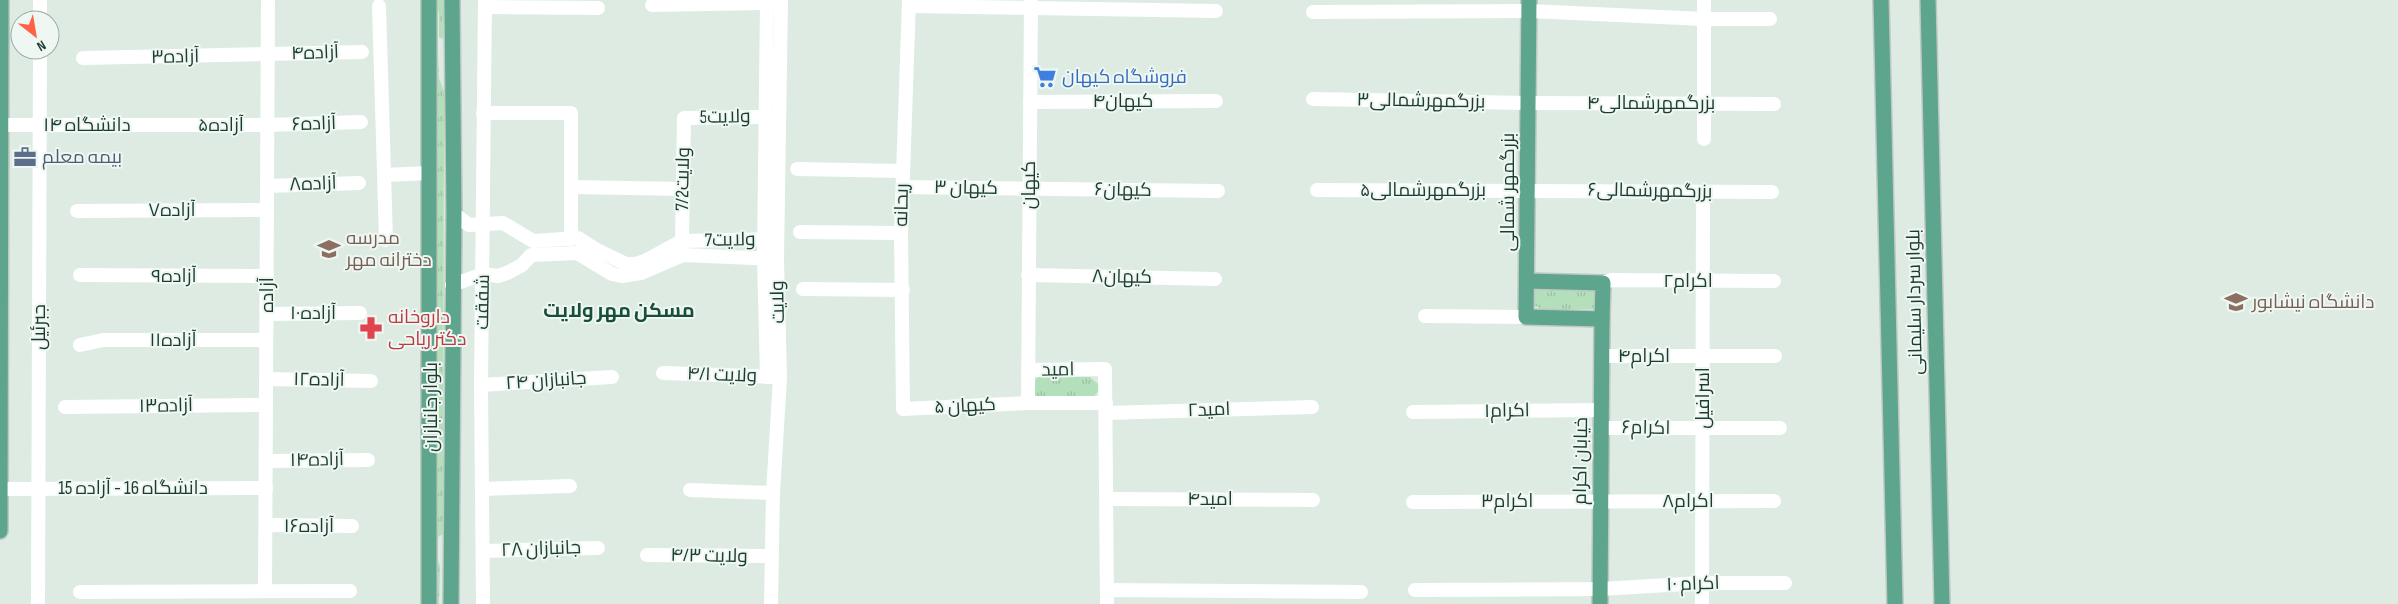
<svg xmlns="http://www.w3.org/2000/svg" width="2398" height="604" font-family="'Sofia Sans Condensed',Cairo,sans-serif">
  <defs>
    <pattern id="grass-tufts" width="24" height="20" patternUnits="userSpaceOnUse" patternTransform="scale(1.25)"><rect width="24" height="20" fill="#b3dfbb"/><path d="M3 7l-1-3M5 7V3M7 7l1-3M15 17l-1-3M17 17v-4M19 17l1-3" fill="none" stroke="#9ac0a1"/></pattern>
  </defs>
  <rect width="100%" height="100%" fill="#ddebe3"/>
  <g fill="url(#grass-tufts)">
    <path d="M435,0H444L443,39L439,37V13Z"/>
    <path d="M436,53L438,54L439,78L444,91L443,534L438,537L436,535Z"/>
    <path d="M1541,288L1594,289L1599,292L1598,306L1593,309H1542L1535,306L1532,297L1535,290Z"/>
    <path d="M1039,377H1090L1099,385V390L1092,399L1033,396L1032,381Z"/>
    <path d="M437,557L440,567L439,604H433L435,558Z"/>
  </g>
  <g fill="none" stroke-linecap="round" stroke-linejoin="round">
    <defs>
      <g id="major">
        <path d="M1881,0L1895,604"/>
        <path d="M1928,0L1942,604"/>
        <path d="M1527,281L1603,283L1602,319L1526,317L1529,0"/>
        <path d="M0,531L1,0"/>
        <path d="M429,604V0"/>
        <path d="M451,604L454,214L452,0"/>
        <path d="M1600,604L1602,319"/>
      </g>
    </defs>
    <use href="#major" stroke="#c0c8c5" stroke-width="18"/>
    <g stroke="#fff" stroke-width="14">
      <path d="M767,0L764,258L767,377"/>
      <path d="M909,0L901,233L903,409L1028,403"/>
      <path d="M1031,0L1028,403H1106"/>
      <path d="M1704,0V139"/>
      <path d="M652,5L767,3"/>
      <path d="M379,6L386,240"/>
      <path d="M909,6L1216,11"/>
      <path d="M485,7L598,8"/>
      <path d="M1313,12L1529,11L1704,19H1770"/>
      <path d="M40,20V0"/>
      <path d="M83,58L362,52"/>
      <path d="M1313,99L1528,103L1774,104"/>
      <path d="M1030,102L1216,101"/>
      <path d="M483,113H571V239"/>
      <path d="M0,125H267L361,122"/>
      <path d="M797,169L903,171"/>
      <path d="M384,175L429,173"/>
      <path d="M267,186L359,183"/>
      <path d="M571,187L683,189"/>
      <path d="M903,187L1218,191"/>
      <path d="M1317,190L1772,192"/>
      <path d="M77,211L267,210"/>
      <path d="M454,214L469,225L503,223L533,241L578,238L595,249L626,264H636L645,261L682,241L771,239"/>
      <path d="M800,232L901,233"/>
      <path d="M682,241L684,118L765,117"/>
      <path d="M80,275L267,276"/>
      <path d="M1028,275L1215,279"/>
      <path d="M1603,283L1611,280L1774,281"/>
      <path d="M452,285L483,274L498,276L507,273L522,265L531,255L577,253L612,274L622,276L641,273L683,255L773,259"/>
      <path d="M803,289L903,290"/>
      <path d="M267,314L360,313"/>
      <path d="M1425,316L1526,317"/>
      <path d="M80,345L103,340H266"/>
      <path d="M1602,356H1775"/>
      <path d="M1028,370L1105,369L1107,604"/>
      <path d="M663,373L776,377"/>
      <path d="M266,379L371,381"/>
      <path d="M481,385L612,377"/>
      <path d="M65,407L266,405"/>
      <path d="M1413,412L1602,410"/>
      <path d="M1106,413L1312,407"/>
      <path d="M1602,428H1780"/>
      <path d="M266,461L368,460"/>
      <path d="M0,489L266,488"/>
      <path d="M482,489L570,486"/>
      <path d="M690,490L773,493"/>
      <path d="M1107,499L1313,500"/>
      <path d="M1413,502L1774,501"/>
      <path d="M266,525L352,526"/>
      <path d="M483,551L598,548"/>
      <path d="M647,555L772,556"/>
      <path d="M265,590L268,0"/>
      <path d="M1107,590L1361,592"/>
      <path d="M1415,590L1600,589L1702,583H1785"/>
      <path d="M80,592L350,591"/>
      <path d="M38,604L40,50"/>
      <path d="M483,604L481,385L485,0"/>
      <path d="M771,604L773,493L780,377L777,259L781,0"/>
      <path d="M1702,604L1703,192"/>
    </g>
    <use href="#major" stroke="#5da58c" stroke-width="15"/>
  </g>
  <defs>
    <symbol id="supermarket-bare" viewBox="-9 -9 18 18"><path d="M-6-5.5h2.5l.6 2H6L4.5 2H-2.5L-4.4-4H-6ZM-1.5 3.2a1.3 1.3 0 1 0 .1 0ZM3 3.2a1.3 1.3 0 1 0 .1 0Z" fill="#3f7fe0" stroke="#eef7f2" stroke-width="2.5" paint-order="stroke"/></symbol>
    <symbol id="office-bare" viewBox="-9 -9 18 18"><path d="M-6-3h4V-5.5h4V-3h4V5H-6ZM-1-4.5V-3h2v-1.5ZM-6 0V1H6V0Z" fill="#5c6f8a" stroke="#eef7f2" stroke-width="2.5" paint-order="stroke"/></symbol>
    <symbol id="school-bare" viewBox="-9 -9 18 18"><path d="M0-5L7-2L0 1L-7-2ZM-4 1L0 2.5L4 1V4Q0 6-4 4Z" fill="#8d6e63" stroke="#eef7f2" stroke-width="2.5" paint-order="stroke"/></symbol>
    <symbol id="university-bare" viewBox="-9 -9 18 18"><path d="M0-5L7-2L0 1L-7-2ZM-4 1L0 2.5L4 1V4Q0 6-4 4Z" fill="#8d6e63" stroke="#eef7f2" stroke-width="2.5" paint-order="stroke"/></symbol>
    <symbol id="pharmacy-bare" viewBox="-9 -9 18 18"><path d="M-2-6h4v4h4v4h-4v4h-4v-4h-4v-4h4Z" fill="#e0444e" stroke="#eef7f2" stroke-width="2.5" paint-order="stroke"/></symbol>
  </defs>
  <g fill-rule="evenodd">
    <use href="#supermarket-bare" x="1029" y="61" width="32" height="32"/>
    <use href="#office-bare" x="9" y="141" width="32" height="32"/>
    <use href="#school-bare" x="313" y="233" width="32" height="32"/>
    <use href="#university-bare" x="2220" y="286" width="32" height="32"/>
    <use href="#pharmacy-bare" x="355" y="312" width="32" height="32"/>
  </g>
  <g text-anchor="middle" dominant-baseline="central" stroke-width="4" stroke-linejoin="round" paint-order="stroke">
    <g font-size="19" fill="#1d3c31" stroke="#eef7f2">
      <text transform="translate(315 53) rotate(-2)">آزاده۴</text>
      <text transform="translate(175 57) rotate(-1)">آزاده۳</text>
      <text x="1123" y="101">کیهان۴</text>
      <text transform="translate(1421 101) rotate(1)">بزرگمهرشمالی۳</text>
      <text x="1651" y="103">بزرگمهرشمالی۴</text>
      <text transform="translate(725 117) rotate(-1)">ولایت5</text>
      <text transform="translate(314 124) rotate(-2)">آزاده۶</text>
      <text x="87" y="125">دانشگاه ۱۴</text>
      <text x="221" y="125">آزاده۵</text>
      <text transform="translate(683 179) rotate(-89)">ولایت7/2</text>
      <text transform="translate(313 184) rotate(-2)">آزاده۸</text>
      <text transform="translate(1029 185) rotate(-90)">کیهان</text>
      <text transform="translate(966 188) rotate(1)">کیهان ۳</text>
      <text transform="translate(1123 190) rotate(1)">کیهان۶</text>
      <text x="1423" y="190">بزرگمهرشمالی۵</text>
      <text transform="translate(1650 191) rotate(1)">بزرگمهرشمالی۶</text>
      <text transform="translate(1508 192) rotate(-90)">بزرگمهر شمالی</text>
      <text transform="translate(902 205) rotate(-89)">ریحانه</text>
      <text x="172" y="210">آزاده۷</text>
      <text transform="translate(730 240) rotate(-1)">ولایت7</text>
      <text x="174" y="276">آزاده۹</text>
      <text transform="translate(1122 277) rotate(1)">کیهان۸</text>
      <text x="1688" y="281">اکرام۲</text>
      <text transform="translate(267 295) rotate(-90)">آزاده</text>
      <text transform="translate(483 302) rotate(-89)">شفقت</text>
      <text transform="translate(778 302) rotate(-91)">ولایت</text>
      <text transform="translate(1915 302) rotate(-91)">بلوار سردار سلیمانی</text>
      <text x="313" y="313">آزاده۱۰</text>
      <text transform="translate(39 327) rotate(-90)">جبرئیل</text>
      <text x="173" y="340">آزاده۱۱</text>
      <text x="1644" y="356">اکرام۴</text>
      <text transform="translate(1058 370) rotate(-1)">امید</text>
      <text transform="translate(722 375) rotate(2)">ولایت ۴/۱</text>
      <text transform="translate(319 380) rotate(1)">آزاده۱۲</text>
      <text transform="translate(546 381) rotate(-4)">جانبازان ۲۴</text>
      <text transform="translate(1703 398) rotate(-90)">اسرافیل</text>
      <text transform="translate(166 406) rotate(-1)">آزاده۱۳</text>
      <text transform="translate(965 406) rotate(-3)">کیهان ۵</text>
      <text transform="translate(431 407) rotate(-90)">بلوار جانبازان</text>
      <text transform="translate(1209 410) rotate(-2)">امید۲</text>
      <text transform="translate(1507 411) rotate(-1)">اکرام۱</text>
      <text transform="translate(1646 428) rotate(1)">اکرام۶</text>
      <text transform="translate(317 460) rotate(-1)">آزاده۱۴</text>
      <text transform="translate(1581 461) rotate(-89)">خیابان اکرام</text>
      <text x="133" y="488">دانشگاه 16 - آزاده 15</text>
      <text x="1210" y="499">امید۴</text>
      <text x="1507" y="501">اکرام۳</text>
      <text x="1688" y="501">اکرام۸</text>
      <text x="309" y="526">آزاده۱۶</text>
      <text transform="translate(541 549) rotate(-2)">جانبازان ۲۸</text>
      <text transform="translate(709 556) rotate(1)">ولایت ۴/۳</text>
      <text transform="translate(1693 584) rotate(-2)">اکرام ۱۰</text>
    </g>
    <g font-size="19" fill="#366cbe" stroke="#eef7f2" text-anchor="start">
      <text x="1062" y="77">فروشگاه کیهان</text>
    </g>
    <g font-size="19" fill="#4e5e75" stroke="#eef7f2" text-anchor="start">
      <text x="42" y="157">بیمه معلم</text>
    </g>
    <g font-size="19" fill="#785e54" stroke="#eef7f2" text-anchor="start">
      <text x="346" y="238">مدرسه<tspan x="346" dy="22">دخترانه مهر</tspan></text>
      <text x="2252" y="302">دانشگاه نیشابور</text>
    </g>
    <g font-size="19" fill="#be3a42" stroke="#eef7f2" text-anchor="start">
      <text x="388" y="317">داروخانه<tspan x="388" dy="22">دکتر ریاحی</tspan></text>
    </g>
    <g font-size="20" font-weight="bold" fill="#184f3c" stroke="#eef7f2">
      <text x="619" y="311">مسکن مهر ولایت</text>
    </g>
  </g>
  <g transform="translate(35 35) rotate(149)"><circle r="24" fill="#eef7f2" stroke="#9aaca5"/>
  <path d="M0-4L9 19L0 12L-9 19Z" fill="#ff6247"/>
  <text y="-8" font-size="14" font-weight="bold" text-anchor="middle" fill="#1d3c31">N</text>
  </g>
</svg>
